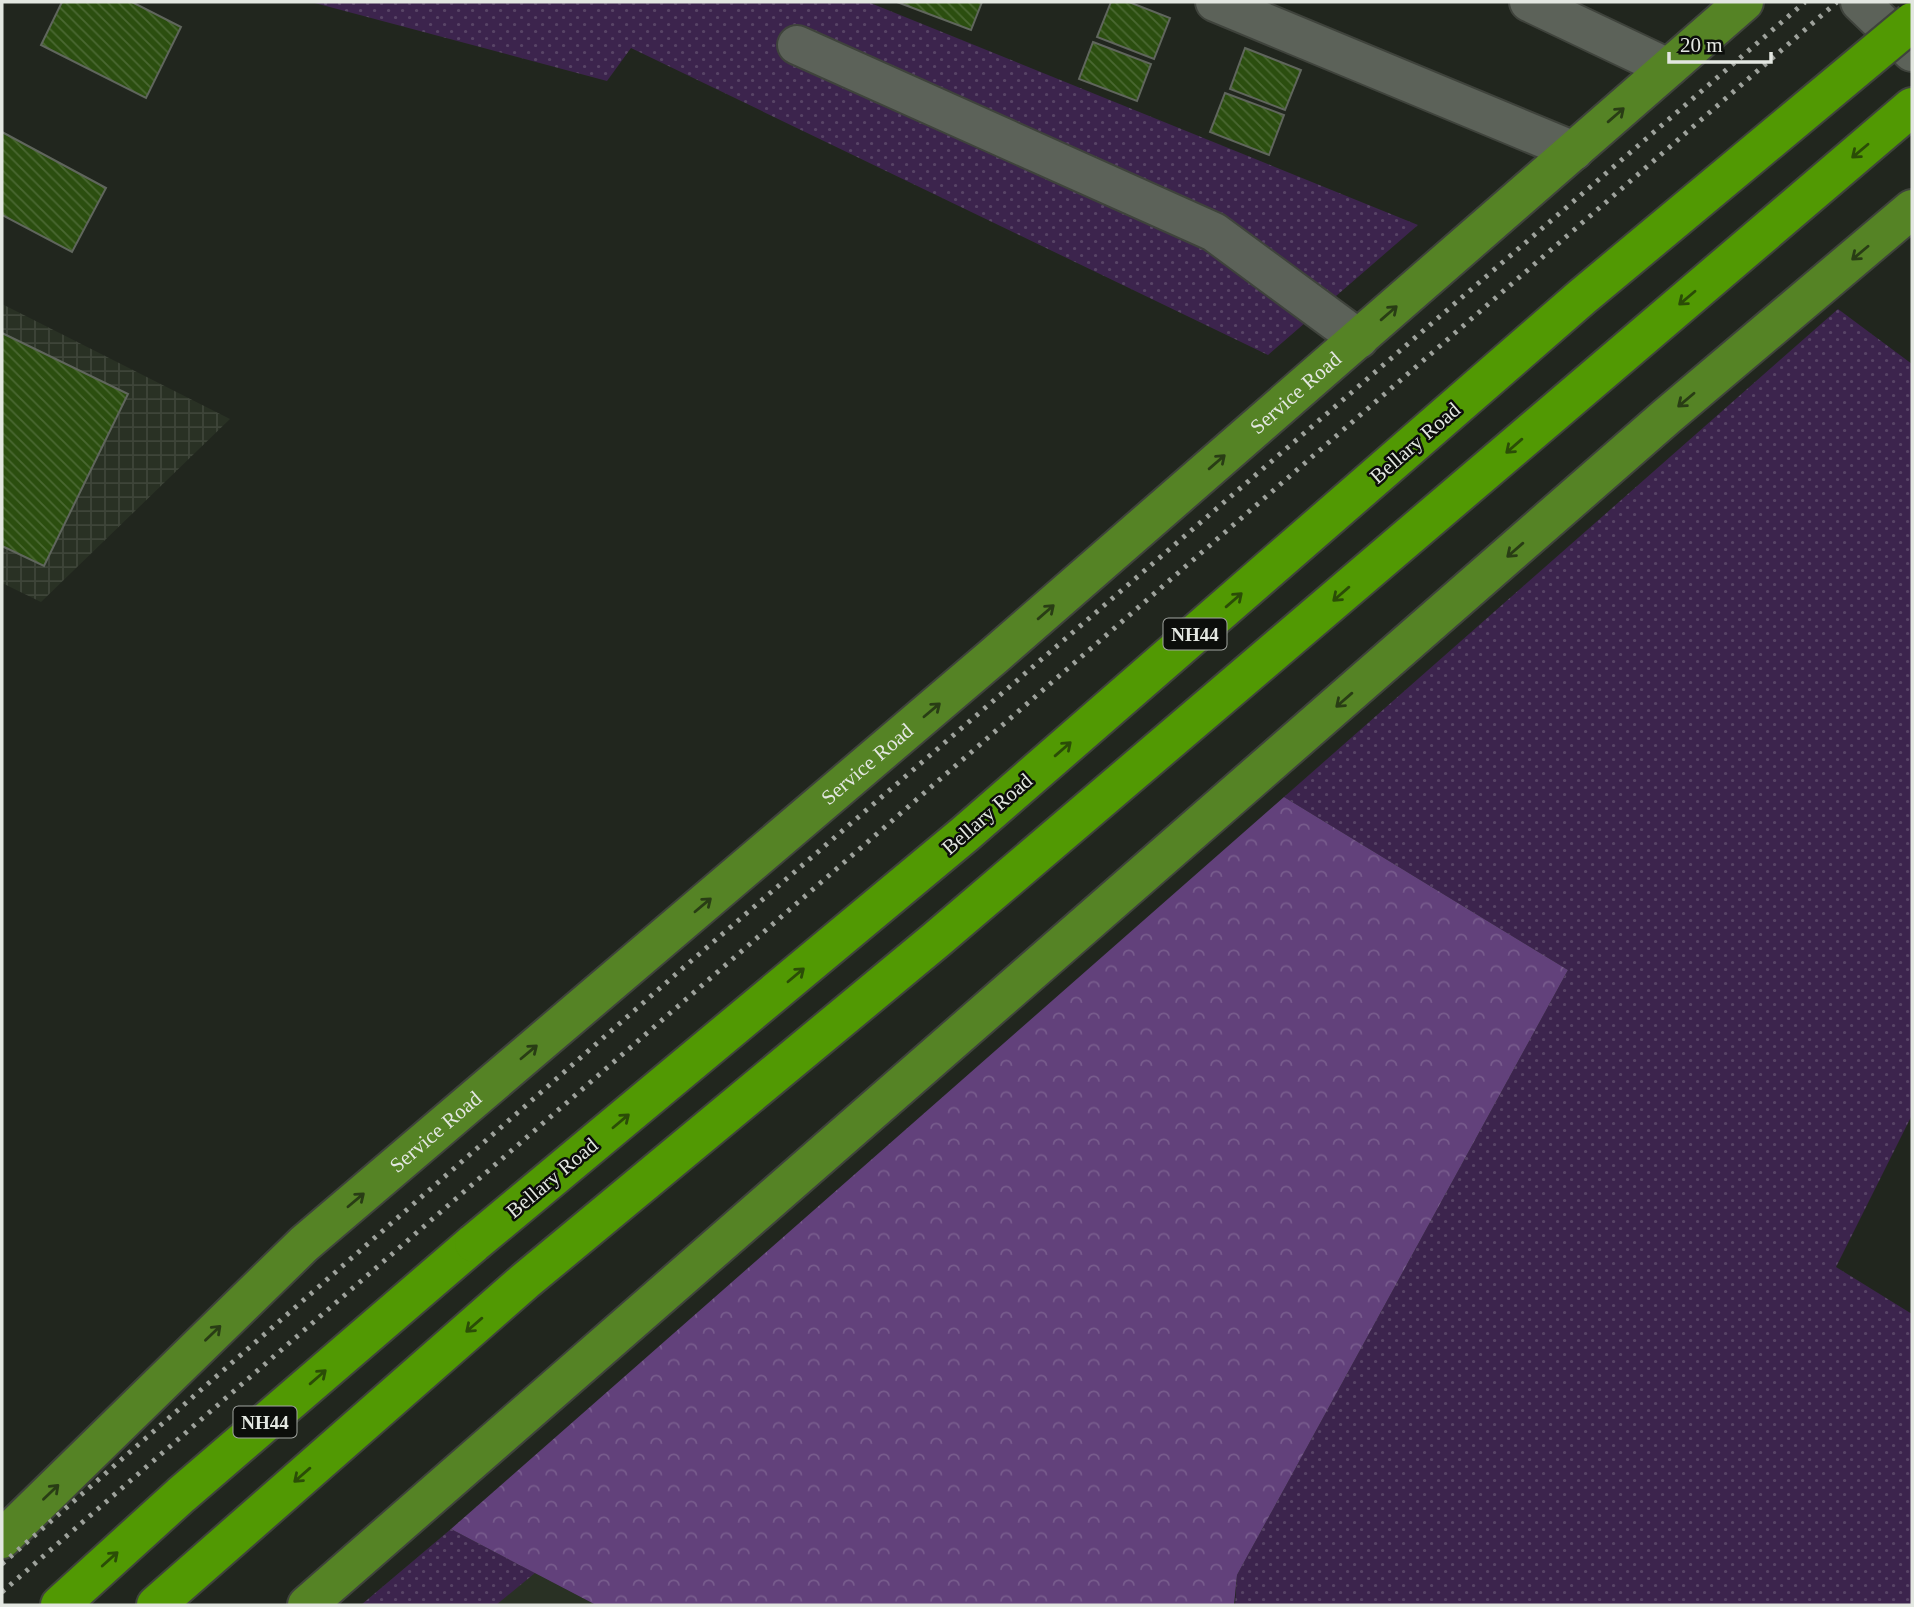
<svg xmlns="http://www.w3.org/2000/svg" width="1914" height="1607" font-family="'Times New Roman',serif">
  <defs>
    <pattern id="industrial-grid" width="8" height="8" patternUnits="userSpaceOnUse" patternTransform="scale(1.75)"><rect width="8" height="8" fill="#293124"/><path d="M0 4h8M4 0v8" fill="none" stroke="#3e4539"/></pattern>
    <pattern id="grass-dots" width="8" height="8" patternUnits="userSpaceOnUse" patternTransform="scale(1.75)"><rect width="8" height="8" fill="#3c244d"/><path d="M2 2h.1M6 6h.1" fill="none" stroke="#584466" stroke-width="1.8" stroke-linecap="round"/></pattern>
    <pattern id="forest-crowns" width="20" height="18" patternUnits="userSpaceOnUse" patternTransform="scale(1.75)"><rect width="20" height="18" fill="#62417b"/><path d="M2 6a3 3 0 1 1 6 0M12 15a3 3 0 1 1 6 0" fill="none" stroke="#785c8d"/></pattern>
    <pattern id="building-back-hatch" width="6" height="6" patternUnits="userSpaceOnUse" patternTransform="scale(1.75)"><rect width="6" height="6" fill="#2b4e0f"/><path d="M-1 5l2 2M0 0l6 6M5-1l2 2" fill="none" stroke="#4a6832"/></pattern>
  </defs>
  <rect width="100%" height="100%" fill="#21261e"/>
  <path fill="#293124" d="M451,1529L596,1605H361Z"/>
  <path fill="url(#industrial-grid)" d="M2,304L230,419L41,602L2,583Z"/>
  <g fill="url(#grass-dots)">
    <path d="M311,2H868L1418,225L1268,355L631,48L607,81Z"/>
    <path d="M1838,309L1912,364V1115L1836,1267L1912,1314V1605H1235L1237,1575L1568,970L1284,797Z"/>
    <path d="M451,1529L535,1573L496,1605H361Z"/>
  </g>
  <path fill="url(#forest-crowns)" d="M1284,797L1568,970L1237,1575L1234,1605H596L451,1529Z"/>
  <g fill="url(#building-back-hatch)" stroke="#60665d" stroke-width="2">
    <path d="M62,2H132L181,27L146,98L41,45Z"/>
    <path d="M897,2H982L971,30Z"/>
    <path d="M1111,2H1129L1170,18L1154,59L1097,37Z"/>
    <path d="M1093,42L1151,64L1137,101L1079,79Z"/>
    <path d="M1245,48L1301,70L1285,110L1230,89Z"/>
    <path d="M1225,93L1284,115L1269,155L1210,132Z"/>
    <path d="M2,132L106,188L72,252L2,215Z"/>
    <path d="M2,333L128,394L44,566L2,546Z"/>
  </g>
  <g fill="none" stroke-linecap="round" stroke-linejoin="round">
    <defs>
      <g id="minor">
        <path d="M1215,2L1574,151"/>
        <path d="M1529,2L1668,68"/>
        <path d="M1860,2L1912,52"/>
        <path d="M797,45L1214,232L1359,339"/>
      </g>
      <g id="major">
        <path id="s1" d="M2,1539L304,1244L994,656L1744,2"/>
        <path d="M307,1605L1666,417L1912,209"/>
      </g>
      <g id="highway">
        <path d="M60,1605L181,1495L474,1243"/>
        <path d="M156,1605L525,1281L936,940L1912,107"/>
      </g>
    </defs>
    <use href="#minor" stroke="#3f433c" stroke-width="42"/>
    <use href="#major" stroke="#3f433c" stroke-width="42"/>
    <use href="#highway" stroke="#3f433c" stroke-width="42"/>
    <use href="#minor" stroke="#5c6259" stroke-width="38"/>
    <use href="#major" stroke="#558325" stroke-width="38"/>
    <use href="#highway" stroke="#519903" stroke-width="38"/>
    <g stroke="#9ea29c" stroke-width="5" stroke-dasharray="3.5 7" stroke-linecap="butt">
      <path d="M2,1564L683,968L1805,2"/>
      <path d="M2,1592L1837,2"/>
    </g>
    <defs>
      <path id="highway-bridge" d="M474,1243L965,834L1582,297L1912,22"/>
    </defs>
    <use href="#highway-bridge" stroke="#3f433c" stroke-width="42" stroke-linecap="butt"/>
    <use href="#highway-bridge" stroke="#519903" stroke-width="38"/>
  </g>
  <defs><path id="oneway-shaft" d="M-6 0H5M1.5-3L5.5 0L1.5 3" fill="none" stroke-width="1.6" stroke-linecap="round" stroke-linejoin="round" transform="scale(1.75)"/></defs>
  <g stroke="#293d15">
    <use href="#oneway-shaft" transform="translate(1616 115) rotate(-41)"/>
    <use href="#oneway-shaft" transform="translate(1860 253) rotate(140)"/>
    <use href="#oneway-shaft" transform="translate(1389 313) rotate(-41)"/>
    <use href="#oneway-shaft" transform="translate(1686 400) rotate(140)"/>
    <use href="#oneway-shaft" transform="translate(1217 462) rotate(-41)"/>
    <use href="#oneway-shaft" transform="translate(1515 550) rotate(139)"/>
    <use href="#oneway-shaft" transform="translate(1046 612) rotate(-41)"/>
    <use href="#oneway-shaft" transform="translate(1344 700) rotate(139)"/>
    <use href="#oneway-shaft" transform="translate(932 710) rotate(-40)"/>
    <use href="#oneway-shaft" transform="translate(703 905) rotate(-40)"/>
    <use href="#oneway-shaft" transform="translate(529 1052) rotate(-40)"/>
    <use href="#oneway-shaft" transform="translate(356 1200) rotate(-40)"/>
    <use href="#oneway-shaft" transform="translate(213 1333) rotate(-44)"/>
    <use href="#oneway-shaft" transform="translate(51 1492) rotate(-44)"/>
  </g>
  <g stroke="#2b4d07">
    <use href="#oneway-shaft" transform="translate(1860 151) rotate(140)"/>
    <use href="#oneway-shaft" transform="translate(1687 298) rotate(140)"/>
    <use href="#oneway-shaft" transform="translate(1514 446) rotate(139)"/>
    <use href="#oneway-shaft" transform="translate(1341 594) rotate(139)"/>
    <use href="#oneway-shaft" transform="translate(1234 600) rotate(-41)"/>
    <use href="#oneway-shaft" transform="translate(1063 749) rotate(-41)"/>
    <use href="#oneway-shaft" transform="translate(796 975) rotate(-40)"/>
    <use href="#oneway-shaft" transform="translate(621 1121) rotate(-40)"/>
    <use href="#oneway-shaft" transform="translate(474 1325) rotate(139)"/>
    <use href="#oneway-shaft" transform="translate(318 1377) rotate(-41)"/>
    <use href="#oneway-shaft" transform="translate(302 1475) rotate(139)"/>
    <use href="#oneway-shaft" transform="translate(110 1559) rotate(-42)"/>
  </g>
  <g text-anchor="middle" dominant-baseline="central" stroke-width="5" stroke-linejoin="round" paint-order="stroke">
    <g fill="#0c0e0b" stroke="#a2a6a1" stroke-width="2">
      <rect x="1163.5" y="618.5" width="63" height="31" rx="5"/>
      <rect x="233.5" y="1406.5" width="63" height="31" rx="5"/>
    </g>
    <g font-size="19" font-weight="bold" fill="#e3e7e1">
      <text x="1195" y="634">NH44</text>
      <text x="265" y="1422">NH44</text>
    </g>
    <g font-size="21" fill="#e3e7e1" stroke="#0c0e0b">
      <text stroke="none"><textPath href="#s1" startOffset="1729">Service Road</textPath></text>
      <text transform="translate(1415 443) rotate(-41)">Bellary Road</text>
      <text stroke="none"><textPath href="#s1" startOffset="1162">Service Road</textPath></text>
      <text transform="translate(987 814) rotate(-41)">Bellary Road</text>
      <text stroke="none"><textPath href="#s1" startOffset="595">Service Road</textPath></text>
      <text transform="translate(552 1178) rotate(-40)">Bellary Road</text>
    </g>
  </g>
  <rect width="1914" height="1607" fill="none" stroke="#e3e7e1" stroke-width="7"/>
  <path d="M1669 52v10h102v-10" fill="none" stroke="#e3e7e1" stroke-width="3.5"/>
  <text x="1680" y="52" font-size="21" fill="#e3e7e1" stroke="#0c0e0b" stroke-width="5" paint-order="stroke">20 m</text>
</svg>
